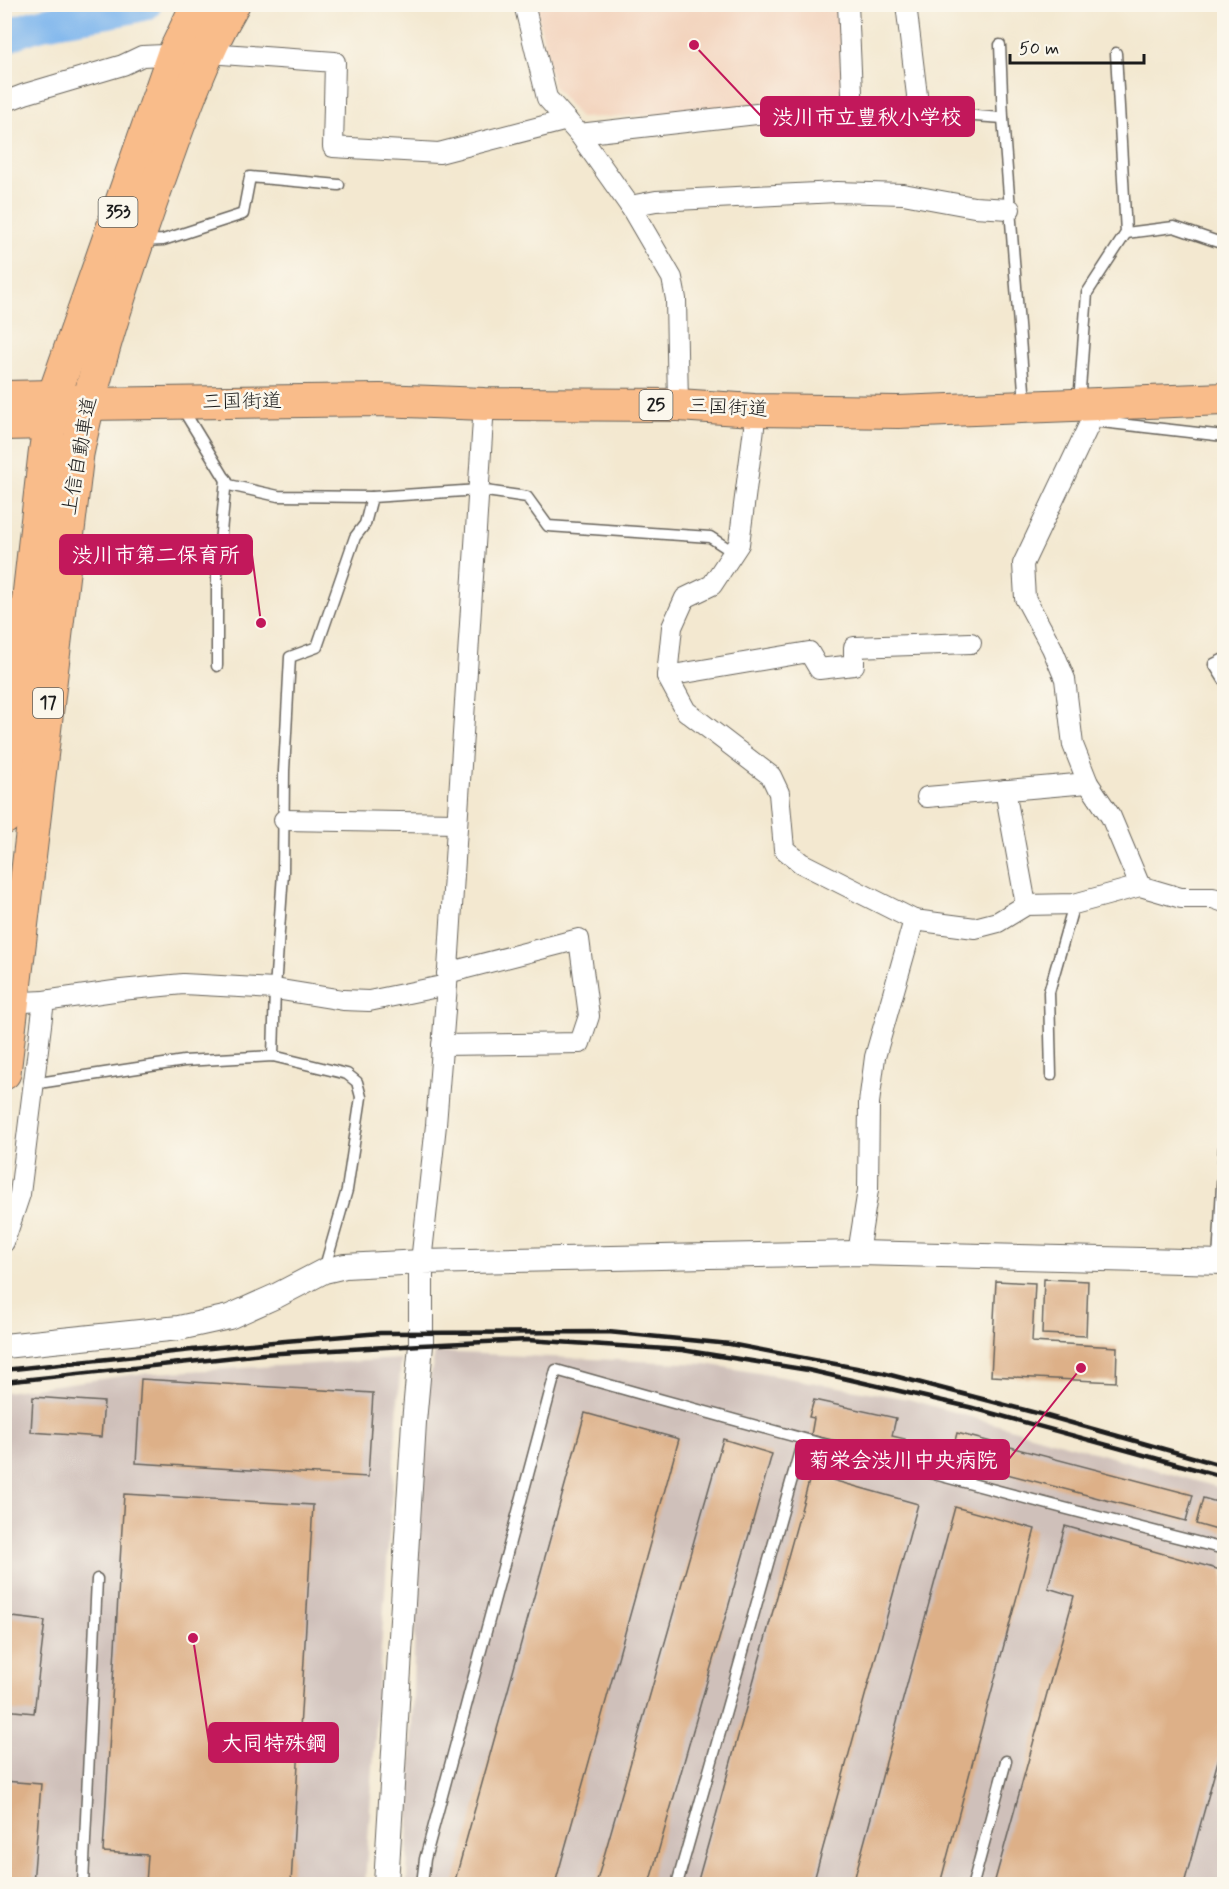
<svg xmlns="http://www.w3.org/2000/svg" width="1229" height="1889" font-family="Mynerve,'Klee One',sans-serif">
  <rect width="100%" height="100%" fill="#fbf7ec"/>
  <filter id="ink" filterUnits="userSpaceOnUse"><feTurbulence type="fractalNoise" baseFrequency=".0167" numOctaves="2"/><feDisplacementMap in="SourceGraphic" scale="12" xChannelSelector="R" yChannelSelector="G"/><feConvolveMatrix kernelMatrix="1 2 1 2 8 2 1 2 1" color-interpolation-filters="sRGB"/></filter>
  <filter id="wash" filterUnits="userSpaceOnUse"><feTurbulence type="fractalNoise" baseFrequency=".008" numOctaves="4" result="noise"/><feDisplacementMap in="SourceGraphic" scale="24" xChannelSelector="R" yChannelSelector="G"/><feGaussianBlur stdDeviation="1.35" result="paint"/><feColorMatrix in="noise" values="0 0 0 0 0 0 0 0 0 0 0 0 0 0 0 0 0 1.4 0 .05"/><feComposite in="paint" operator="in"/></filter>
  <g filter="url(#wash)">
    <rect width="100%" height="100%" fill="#f3e8d0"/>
    <path fill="#f3d4be" d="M536,5H841L847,102L841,106L580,118L553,85Z"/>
    <g fill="#cfc0ba">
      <path d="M435,1352L706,1364L908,1399L1224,1489V1884H407L421,1427Z"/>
      <path d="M401,1359L365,1884H5L4,1392L137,1374Z"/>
    </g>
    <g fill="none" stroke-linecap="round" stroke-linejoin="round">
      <path stroke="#7db5ed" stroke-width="32" d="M4,38C48,15 99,18 146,4"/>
    </g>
    <g id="blocks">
      <g fill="#ddb088">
        <path d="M1044,1279L1088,1281L1086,1336L1042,1334Z"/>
        <path d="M996,1281L1035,1283L1032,1342L1117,1347L1116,1382L991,1376Z"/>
        <path d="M141,1379L373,1393L368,1477L136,1463Z"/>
        <path d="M33,1397L104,1402L101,1437L31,1432Z"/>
        <path d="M814,1400L896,1418L892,1436L905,1439L901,1456L811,1435L814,1418L809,1417Z"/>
        <path d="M585,1413L679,1439L555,1884H454Z"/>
        <path d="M957,1433L1193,1495L1186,1521L950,1459Z"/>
        <path d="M723,1439L772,1454L649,1884H596Z"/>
        <path d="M811,1474L918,1504L813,1884H697Z"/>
        <path d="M124,1494L313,1505L291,1884H146L148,1855L103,1852Z"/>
        <path d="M1203,1498L1224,1504V1532L1196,1524Z"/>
        <path d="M955,1507L1035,1529L940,1884H853Z"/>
        <path d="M1065,1526L1224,1571V1739L1184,1884H994L1074,1596L1048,1588Z"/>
        <path d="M4,1616L45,1621L34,1713L4,1710Z"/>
        <path d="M4,1781L41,1784L33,1884H4Z"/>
      </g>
    </g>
  </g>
  <g filter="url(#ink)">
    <use href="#blocks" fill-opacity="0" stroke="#67635b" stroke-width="1.5"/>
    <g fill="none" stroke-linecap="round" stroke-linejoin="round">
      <defs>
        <g id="service">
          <path d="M1000,45L1003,118L1025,403"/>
          <path d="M853,115L919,112L1003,118"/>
          <path d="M1126,233L1174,227L1224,244"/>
          <path d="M141,241L163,240L243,214L250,177L339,185"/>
          <path d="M1079,403L1087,293L1126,233L1116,53"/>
          <path d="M182,408L229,485L278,496L372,497"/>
          <path d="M1093,421L1224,436"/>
          <path d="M1224,659L1214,664L1224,680"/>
          <path d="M217,666V575L226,479"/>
          <path d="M273,1056L275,989L283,873L284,771L290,657L317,647L355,537L365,524L372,497L479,490L527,497L548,526L710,537L733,552"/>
          <path d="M1051,1075L1049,992L1074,904"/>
          <path d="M32,1084L184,1061L273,1056L347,1074L357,1082L361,1097L347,1190L324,1270"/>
          <path d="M1218,1262L1224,1148"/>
          <path d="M83,1884L97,1579"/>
          <path d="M422,1884L425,1859L556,1370C778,1433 1001,1493 1224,1549"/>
          <path d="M677,1884L803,1440"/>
          <path d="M973,1884L1006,1761"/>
        </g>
        <g id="minor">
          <path d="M524,4L547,98L579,134L630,206L672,278L676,299L678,405"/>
          <path d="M906,4L919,112"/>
          <path d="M4,102L25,94L123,65L142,56L208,53L335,62L333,147L439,153L567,120"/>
          <path d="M579,134L774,112L853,115L848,4"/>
          <path d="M630,206L656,201L837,192L903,194L974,207L1010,209"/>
          <path d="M1099,404L1023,564L1025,598L1052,648L1065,679L1073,745L1088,783L1111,817L1140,886"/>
          <path d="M754,410V428L739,544L712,585L685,598L672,627L667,676L686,711L771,776L779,793L784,849L801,863L914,920L975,928L998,922L1026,905L1074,904L1140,886L1181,898H1213L1224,902"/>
          <path d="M667,676L809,652L819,669L854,665V647L971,643"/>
          <path d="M1005,790L1026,905"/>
          <path d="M927,797L1088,783"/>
          <path d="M284,820L456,823"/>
          <path d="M4,1003L44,1001L121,990L183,984L275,989L343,1000L369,1001L447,985"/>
          <path d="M442,1045L580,1043L589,1016L579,939L447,973"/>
          <path d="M4,1242L20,1194L44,1001"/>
          <path d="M858,1253L868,1190L869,1103L875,1057L914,920"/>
          <path d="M421,1262L436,1125L447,985L484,404"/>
        </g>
        <g id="tertiary">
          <path d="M4,1346L179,1328L229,1317L276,1296L324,1271L345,1266L421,1262"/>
          <path d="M386,1884L414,1422L421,1345V1262L858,1253L1224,1262"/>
        </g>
        <g id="primary">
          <path d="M4,397L54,396L87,404L380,400L484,404L678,405L754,410L898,412L1224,399"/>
          <path d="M4,424L49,423L73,411"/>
        </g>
        <g id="trunk">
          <path d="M4,818L45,454L54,396L173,56L198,4"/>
          <path d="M4,1073L77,454C95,365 124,279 154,193C177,129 198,64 233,4"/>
        </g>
      </defs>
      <use href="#service" stroke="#67635b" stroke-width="13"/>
      <use href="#minor" stroke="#67635b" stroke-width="22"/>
      <use href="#tertiary" stroke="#67635b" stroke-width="26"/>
      <use href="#primary" stroke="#67635b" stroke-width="34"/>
      <use href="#trunk" stroke="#67635b" stroke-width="35"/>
      <use href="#service" stroke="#fff" stroke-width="10"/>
      <use href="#minor" stroke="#fff" stroke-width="20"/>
      <use href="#tertiary" stroke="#fff" stroke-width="24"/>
      <use href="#primary" stroke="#f9bc8a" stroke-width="32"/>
      <use href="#trunk" stroke="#f9bc8a" stroke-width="33"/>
      <g stroke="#1c1c1c" stroke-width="4.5">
        <path d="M4,1370L239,1345L380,1333L608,1332L730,1344L883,1373L1040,1414L1224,1466"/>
        <path d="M4,1382L263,1354L421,1345L527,1340L682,1350L808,1370L969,1407L1224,1477"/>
      </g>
    </g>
  </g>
  <g text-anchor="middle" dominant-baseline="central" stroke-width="5" stroke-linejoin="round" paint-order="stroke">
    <g fill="#fbf7ec" stroke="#5f5e5a" stroke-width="1.5">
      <rect x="98.5" y="197" width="39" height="30" rx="4.5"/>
      <rect x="639.5" y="390" width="33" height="30" rx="4.5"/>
      <rect x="33" y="688" width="30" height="30" rx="4.5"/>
    </g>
    <g font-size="18" font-weight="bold" fill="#1c1c1c">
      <text x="118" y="212">353</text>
      <text x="656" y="405">25</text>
      <text x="48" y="703">17</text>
    </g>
    <g font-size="20" fill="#1c1c1c" stroke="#fbf7ec">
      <text transform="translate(242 402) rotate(-1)">三国街道</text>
      <text transform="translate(728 408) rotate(3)">三国街道</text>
      <text transform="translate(80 456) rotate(-80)">上信自動車道</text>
    </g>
  </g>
  <path fill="none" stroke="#c2185b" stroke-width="2" d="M694 45L761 116M261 623L252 555M1081 1368L1009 1459M193 1638L209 1743"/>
  <g fill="#c2185b" stroke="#fbf7ec" stroke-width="2">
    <circle cx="694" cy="45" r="6"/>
    <circle cx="261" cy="623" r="6"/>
    <circle cx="1081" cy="1368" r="6"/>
    <circle cx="193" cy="1638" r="6"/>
  </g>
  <g fill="#c2185b" stroke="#c2185b" stroke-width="2">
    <rect x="761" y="97" width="213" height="39" rx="6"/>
    <rect x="60" y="535" width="192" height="39" rx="6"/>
    <rect x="796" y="1440" width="213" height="39" rx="6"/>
    <rect x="209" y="1723" width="129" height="39" rx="6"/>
  </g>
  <g font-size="21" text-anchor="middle" font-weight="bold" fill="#fff">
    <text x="867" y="124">渋川市立豊秋小学校</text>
    <text x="156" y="562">渋川市第二保育所</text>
    <text x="903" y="1467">菊栄会渋川中央病院</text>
    <text x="274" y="1750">大同特殊鋼</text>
  </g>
  <rect width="1229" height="1889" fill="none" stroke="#fbf7ec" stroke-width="24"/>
  <path d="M1010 54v9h134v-9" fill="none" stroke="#1c1c1c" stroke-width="3"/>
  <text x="1019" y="54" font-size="18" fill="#1c1c1c" stroke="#fbf7ec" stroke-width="4.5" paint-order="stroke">50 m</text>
</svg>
